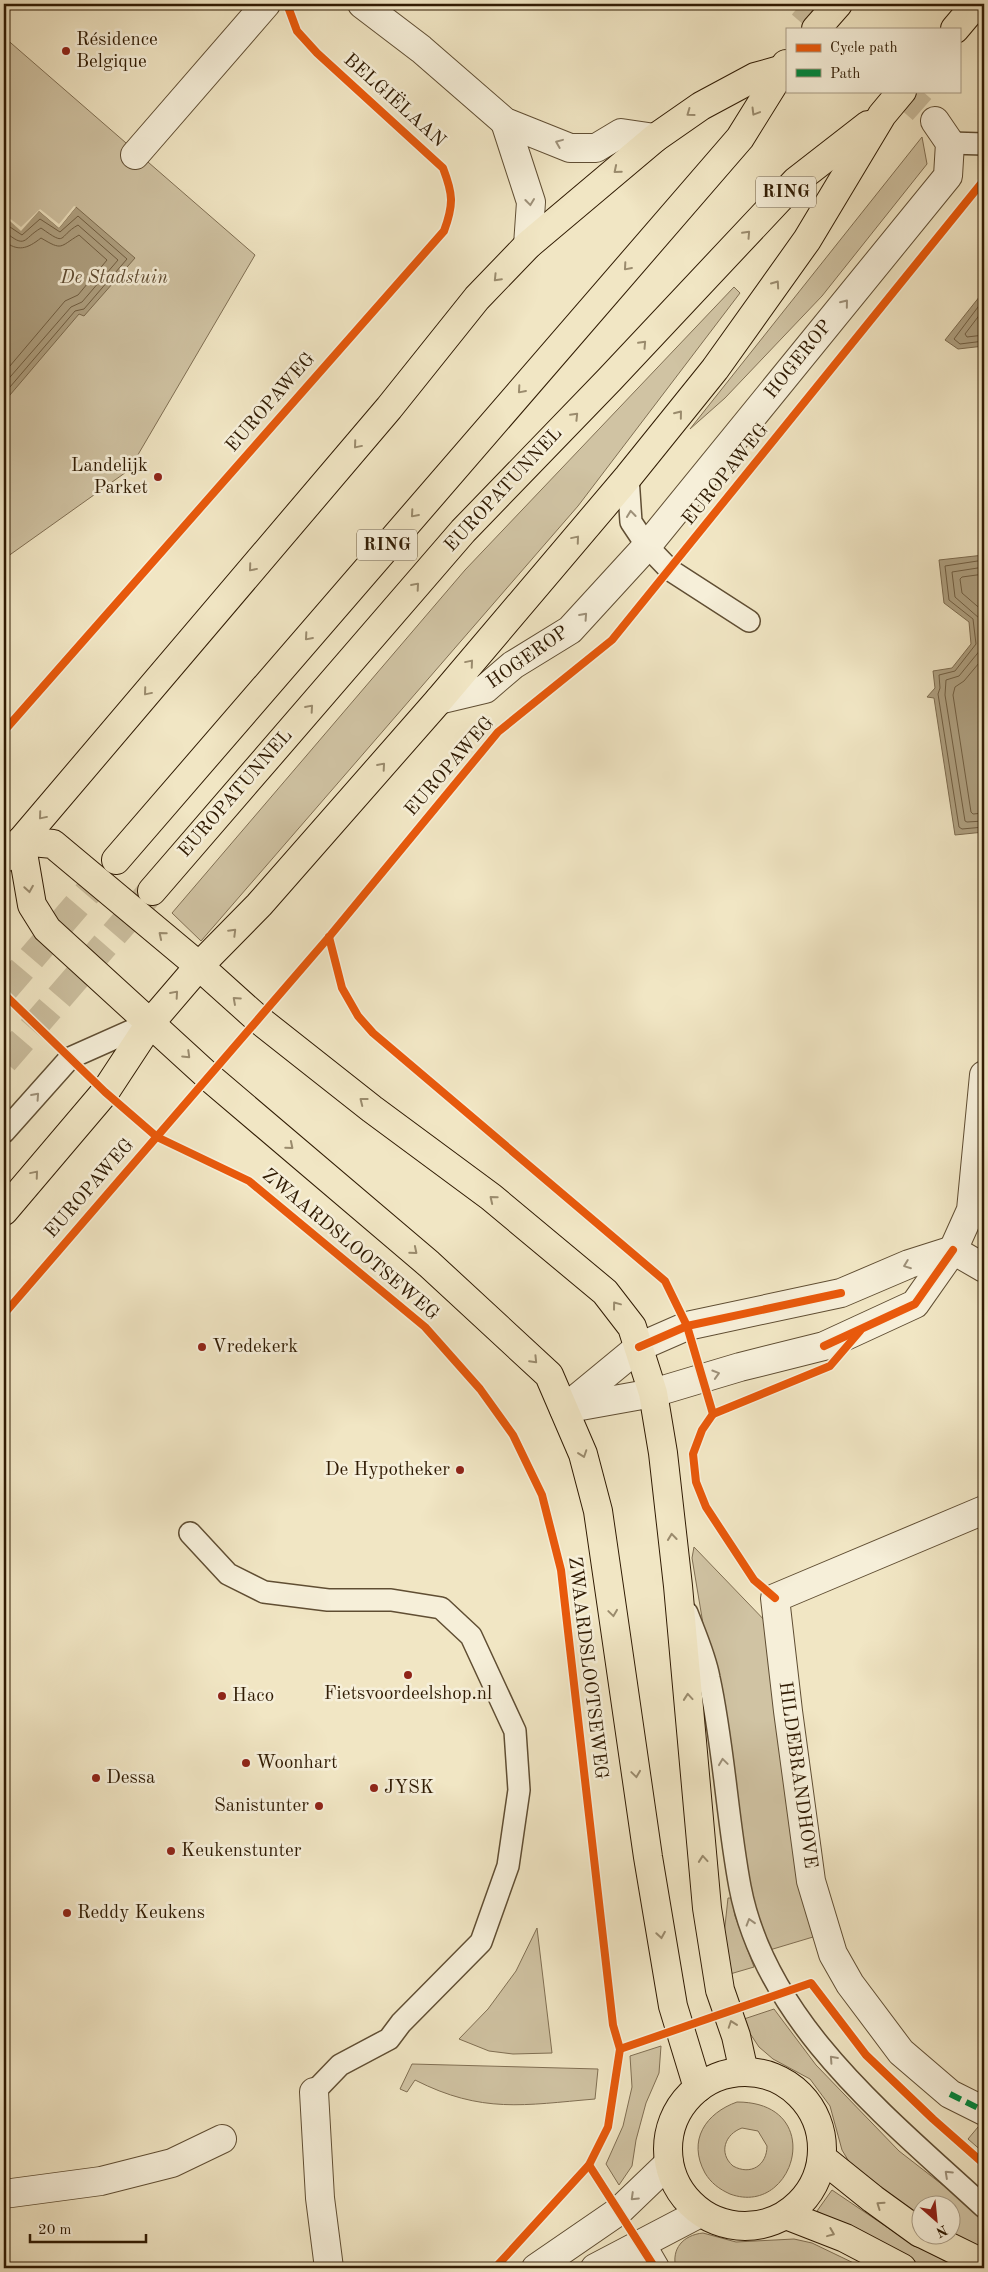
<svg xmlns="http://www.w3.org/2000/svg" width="988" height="2272" font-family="'Old Standard TT',serif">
  <rect width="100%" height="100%" fill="#f1e6c4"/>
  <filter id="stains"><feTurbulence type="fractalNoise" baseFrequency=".004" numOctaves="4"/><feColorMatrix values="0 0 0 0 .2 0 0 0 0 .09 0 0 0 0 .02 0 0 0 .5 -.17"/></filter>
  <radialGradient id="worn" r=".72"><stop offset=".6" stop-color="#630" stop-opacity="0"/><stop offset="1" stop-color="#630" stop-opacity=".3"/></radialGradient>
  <g fill="#d0c3a3" stroke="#806f53" fill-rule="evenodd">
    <path d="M4,37L255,255L129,470L4,559Z"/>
    <path d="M922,137L927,164L822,296L725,398L690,429Z"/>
    <path d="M734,287L740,293L578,506L201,941L172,913L465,570Z"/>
    <path d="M694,1547L770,1626L805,1894L813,1937L753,1955L734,1809L692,1558Z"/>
    <path d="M728,1898H732L735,1916L754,1967L730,1974L723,1944Z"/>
    <path d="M537,1928L552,2053L513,2054L489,2051L459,2039L488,2009L516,1971Z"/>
    <path d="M774,2009L816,2065L899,2151L984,2217V2250L950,2234V2204H920V2217L854,2170L842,2150L830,2106L810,2079L773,2059L759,2047L741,2020Z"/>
    <path d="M661,2046L659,2073L646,2103L636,2140L632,2166L619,2185L606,2164L623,2126L632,2087L630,2056Z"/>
    <path d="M412,2064L598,2069L595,2099C524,2105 482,2114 415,2080L407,2092L400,2089Z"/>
    <path d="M737,2102C828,2102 795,2218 730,2194C719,2189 711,2183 705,2173C687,2140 706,2113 737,2102ZM742,2128L758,2131L767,2146C767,2165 751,2176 733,2166C718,2153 725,2134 742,2128Z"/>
    <path d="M978,2127L984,2131V2153L968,2139Z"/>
    <path d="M832,2190L906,2240L958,2268H921L876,2246L817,2211Z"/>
    <path d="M703,2233L736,2242L794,2239L812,2243L864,2268H676C671,2249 683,2235 703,2233Z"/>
  </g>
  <g fill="#afa182" stroke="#7c6b4f">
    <path d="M76,207L135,258L84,316L79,314L4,402V216L21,230L39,211L59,228Z"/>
    <path d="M984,291V346L958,349L945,340Z"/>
    <path d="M984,555V832L955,835L934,698L927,697L935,688L933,671L952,668L971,644L969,622L944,603L939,560Z"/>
  </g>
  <path fill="#f1e6c4" d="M74,206L76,207L59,228L39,211L21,231L4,216V214L21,227L40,209L59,224Z"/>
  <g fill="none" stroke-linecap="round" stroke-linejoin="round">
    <g stroke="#705e42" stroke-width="1">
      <path d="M4,223L22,235L40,219L60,232L78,216L127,259L84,309L75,311L4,394"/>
      <path d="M4,231C27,250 22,239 41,228C68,247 57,237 78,225L118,260L82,302L71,307L4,384"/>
      <path d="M4,241C18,252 27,249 41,238C63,251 59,247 79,235L107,260L78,295L65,301L4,373"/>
      <path d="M984,299L954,339L960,344L984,341"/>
      <path d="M984,309L965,334L967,337L984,335"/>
      <path d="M984,560L945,566L949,600L973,619L976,644L955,671L939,675L940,688L938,694L959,827L962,829L984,827"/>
      <path d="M984,567L952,572L955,597L979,618L981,649L959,676L946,680L945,695L965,821L967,822L984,821"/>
      <path d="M984,574L962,577L960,579L962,593L984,612"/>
      <path d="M984,657L964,681L955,687L953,695L971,812L973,814L984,813"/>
    </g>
    <g stroke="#cabd9d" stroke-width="28" stroke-dasharray="28 14" stroke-linecap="butt">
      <path d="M801,4L830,29"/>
      <path d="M901,91L935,121"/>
    </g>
    <g stroke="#cabd9d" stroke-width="28" stroke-dasharray="28 14" stroke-linecap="butt">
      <path d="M4,990L113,863"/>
      <path d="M4,1061L149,894"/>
    </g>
    <defs>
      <g id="service">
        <path d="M950,143L984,144"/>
        <path d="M628,477L631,522L647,546L670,570L749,621"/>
        <path d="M4,1132L70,1058L151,1022"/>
        <path d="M190,1533L228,1574L264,1592L328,1600H391L441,1608L471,1636L515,1731L519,1790L508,1866L481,1942L401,2023L389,2039L340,2065L314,2092"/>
        <path d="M687,1613C695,1634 705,1656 709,1678C724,1747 727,1818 740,1887C766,2023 888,2118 984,2207"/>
      </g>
      <g id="minor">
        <path d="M362,4L421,49L505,122L570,148H596L621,133L655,138"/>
        <path d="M505,122L531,202L528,245"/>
        <path d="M135,155L266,4"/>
        <path d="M439,700L485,689L513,665L570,630L647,546L948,176L950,143L935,121"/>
        <path d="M953,1250L984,1268"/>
        <path d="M565,1408L639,1347L687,1326L841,1293L909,1264L953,1250"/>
        <path d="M564,1409L653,1393L740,1367L824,1346L915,1304L953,1250L971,1210L984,1075"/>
        <path d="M984,1510L775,1598L788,1711L811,1881L833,1954L850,1984L901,2052L950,2094L984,2111"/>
        <path d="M314,2092L320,2198L329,2268"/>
        <path d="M4,2194L101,2181L172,2163L222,2139"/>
        <path d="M641,2244L655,2268"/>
        <path d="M536,2268L619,2211L669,2163"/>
        <path d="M595,2268L700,2213"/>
      </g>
      <g id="primary">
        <path d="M816,29L838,4"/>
        <path d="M955,29L976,4"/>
        <path d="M21,841L53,844L199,966L258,1019L372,1109L491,1197L605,1292L632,1327L653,1393L663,1453L678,1586L707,1908L720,1990L736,2036L744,2072"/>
        <path d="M21,841L32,905L47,929L209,1077L429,1264L549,1375L583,1454L598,1511L648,1857L673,2006L698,2088"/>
        <path d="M4,858L21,841L389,408L477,298L528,245L655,138L701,106L755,77L780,70"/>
        <path d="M116,860L740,138L786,64"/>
        <path d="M152,891L463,531L609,380L796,181L868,125"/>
        <path d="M4,1211L105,1092L151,1022L199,966L259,905L439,700L628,477L715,369L807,240L882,115L902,91"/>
        <circle cx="745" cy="2149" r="77"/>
        <path d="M822,2158L873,2199L920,2233"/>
        <path d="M786,2215L845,2238L902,2268"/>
        <path d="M923,2234L984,2264"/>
      </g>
    </defs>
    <use href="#service" stroke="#604e33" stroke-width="24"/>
    <use href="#minor" stroke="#604e33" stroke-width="30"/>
    <use href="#primary" stroke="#301b03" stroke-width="30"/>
    <use href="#service" stroke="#f6efd9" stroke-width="21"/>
    <use href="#minor" stroke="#f6efd9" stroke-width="28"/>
    <use href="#primary" stroke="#f1e6c4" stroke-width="28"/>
    <path stroke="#00873e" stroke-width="6" stroke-dasharray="12 6" stroke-linecap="butt" d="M950,2094L984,2111"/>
    <defs>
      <g id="cycleway">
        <path d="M4,731L444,231C454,204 453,194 443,168L317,53L297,31L287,4"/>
        <path d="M329,937L342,988L358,1016L373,1033L665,1281L687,1326L713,1414L702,1430L693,1454L696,1482L706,1507L754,1580L775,1598"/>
        <path d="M4,994L105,1092L157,1137L249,1181L425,1327L480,1389L513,1435L542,1495L561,1570L613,2025L620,2049L608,2127L589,2165L495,2268"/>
        <path d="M4,1314L329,937L498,732L612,640L984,180"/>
        <path d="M824,1346L915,1304L953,1250"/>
        <path d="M639,1347L687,1326L841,1293"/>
        <path d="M713,1414L830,1366L860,1331"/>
        <path d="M620,2049L811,1983L866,2055L933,2119L984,2164"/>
        <path d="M589,2165L655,2268"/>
      </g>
    </defs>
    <use href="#cycleway" stroke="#f6efd9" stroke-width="11"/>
    <use href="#cycleway" stroke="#e8590c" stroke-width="8"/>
  </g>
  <defs><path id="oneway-chevron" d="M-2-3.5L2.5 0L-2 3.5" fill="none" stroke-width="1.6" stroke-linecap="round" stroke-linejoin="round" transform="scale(1.25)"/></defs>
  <g stroke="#9a8b6d">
    <use href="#oneway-chevron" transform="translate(755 112) rotate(121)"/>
    <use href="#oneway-chevron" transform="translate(690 113) rotate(144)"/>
    <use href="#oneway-chevron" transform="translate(617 170) rotate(140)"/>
    <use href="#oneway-chevron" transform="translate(747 234) rotate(-47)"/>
    <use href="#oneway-chevron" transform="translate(627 267) rotate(131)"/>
    <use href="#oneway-chevron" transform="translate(497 278) rotate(134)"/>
    <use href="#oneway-chevron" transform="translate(776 284) rotate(-55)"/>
    <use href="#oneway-chevron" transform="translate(643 344) rotate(-47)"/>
    <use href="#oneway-chevron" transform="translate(521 390) rotate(131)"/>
    <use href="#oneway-chevron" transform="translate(679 414) rotate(-51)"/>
    <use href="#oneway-chevron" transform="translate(575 416) rotate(-46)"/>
    <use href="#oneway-chevron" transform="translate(357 445) rotate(130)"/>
    <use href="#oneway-chevron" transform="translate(414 514) rotate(131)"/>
    <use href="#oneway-chevron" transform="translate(576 539) rotate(-50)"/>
    <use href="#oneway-chevron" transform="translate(252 568) rotate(130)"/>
    <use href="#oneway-chevron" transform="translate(416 586) rotate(-49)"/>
    <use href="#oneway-chevron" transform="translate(308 637) rotate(131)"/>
    <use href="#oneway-chevron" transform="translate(470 663) rotate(-50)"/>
    <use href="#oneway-chevron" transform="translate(147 692) rotate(130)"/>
    <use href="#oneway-chevron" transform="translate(310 708) rotate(-49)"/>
    <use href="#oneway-chevron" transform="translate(382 766) rotate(-49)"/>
    <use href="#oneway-chevron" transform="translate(42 816) rotate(130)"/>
    <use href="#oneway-chevron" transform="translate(29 889) rotate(81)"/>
    <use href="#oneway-chevron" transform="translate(233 932) rotate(-45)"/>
    <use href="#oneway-chevron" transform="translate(162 935) rotate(-140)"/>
    <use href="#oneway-chevron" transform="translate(175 994) rotate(-49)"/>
    <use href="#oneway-chevron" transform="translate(236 1000) rotate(-138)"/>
    <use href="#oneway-chevron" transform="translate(187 1055) rotate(44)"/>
    <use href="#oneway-chevron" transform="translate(363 1101) rotate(-142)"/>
    <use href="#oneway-chevron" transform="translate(290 1146) rotate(40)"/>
    <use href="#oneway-chevron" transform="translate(35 1174) rotate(-50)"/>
    <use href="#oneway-chevron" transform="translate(493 1199) rotate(-141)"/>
    <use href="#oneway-chevron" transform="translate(414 1251) rotate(40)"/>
    <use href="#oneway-chevron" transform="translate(616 1305) rotate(-127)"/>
    <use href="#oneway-chevron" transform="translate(534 1360) rotate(46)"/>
    <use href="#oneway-chevron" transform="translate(583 1454) rotate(71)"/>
    <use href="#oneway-chevron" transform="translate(672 1537) rotate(-96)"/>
    <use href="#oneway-chevron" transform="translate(613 1613) rotate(82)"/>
    <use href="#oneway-chevron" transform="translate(688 1697) rotate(-95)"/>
    <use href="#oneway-chevron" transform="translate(636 1774) rotate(82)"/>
    <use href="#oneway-chevron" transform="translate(703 1859) rotate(-95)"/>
    <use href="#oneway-chevron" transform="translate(661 1935) rotate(81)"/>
    <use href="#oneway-chevron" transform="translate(732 2024) rotate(-109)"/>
    <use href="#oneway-chevron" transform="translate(880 2205) rotate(-145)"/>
    <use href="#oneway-chevron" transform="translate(831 2233) rotate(22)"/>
  </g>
  <g stroke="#9d9079">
    <use href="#oneway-chevron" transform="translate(559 143) rotate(-158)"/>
    <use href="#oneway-chevron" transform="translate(530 202) rotate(83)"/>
    <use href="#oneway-chevron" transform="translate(845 303) rotate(-51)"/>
    <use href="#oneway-chevron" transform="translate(631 514) rotate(-96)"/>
    <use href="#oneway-chevron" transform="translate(584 616) rotate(-48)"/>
    <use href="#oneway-chevron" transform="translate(36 1096) rotate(-48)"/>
    <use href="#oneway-chevron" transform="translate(907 1265) rotate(159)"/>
    <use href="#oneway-chevron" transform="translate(716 1374) rotate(-17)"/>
    <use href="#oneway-chevron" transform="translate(723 1762) rotate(-98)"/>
    <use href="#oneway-chevron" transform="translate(750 1922) rotate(-107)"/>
    <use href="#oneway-chevron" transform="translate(833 2059) rotate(-132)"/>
    <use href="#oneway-chevron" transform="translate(948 2174) rotate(-137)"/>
    <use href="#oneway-chevron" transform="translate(634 2197) rotate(136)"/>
  </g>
  <g fill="#8f2418" stroke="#f6efd9" stroke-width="2">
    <circle cx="66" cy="51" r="5"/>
    <circle cx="158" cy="477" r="5"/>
    <circle cx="202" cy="1347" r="5"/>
    <circle cx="460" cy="1470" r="5"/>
    <circle cx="408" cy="1675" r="5"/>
    <circle cx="222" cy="1696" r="5"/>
    <circle cx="246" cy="1763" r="5"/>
    <circle cx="96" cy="1778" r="5"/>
    <circle cx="374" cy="1788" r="5"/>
    <circle cx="319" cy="1806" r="5"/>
    <circle cx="171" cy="1851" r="5"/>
    <circle cx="67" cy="1913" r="5"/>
  </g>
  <g text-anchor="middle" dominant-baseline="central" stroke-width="5" stroke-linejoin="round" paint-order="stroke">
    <g fill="#f6efd9" stroke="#6b5b43" stroke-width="1">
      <rect x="756" y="176.5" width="60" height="31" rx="4"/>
      <rect x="357" y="529.5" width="60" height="31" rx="4"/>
    </g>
    <g font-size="18" font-weight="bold" fill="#301b03">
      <text x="786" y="192">RING</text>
      <text x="387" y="545">RING</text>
    </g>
    <g font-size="19" fill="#301b03" stroke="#f6efd9" text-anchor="start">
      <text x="76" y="40">Résidence<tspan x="76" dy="22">Belgique</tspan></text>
      <text x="148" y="466" text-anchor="end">Landelijk<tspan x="148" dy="22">Parket</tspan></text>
      <text x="212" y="1347">Vredekerk</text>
      <text x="450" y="1470" text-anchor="end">De Hypotheker</text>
      <text x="408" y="1694" text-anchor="middle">Fietsvoordeelshop.nl</text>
      <text x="232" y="1696">Haco</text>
      <text x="256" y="1763">Woonhart</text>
      <text x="106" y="1778">Dessa</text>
      <text x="384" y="1788">JYSK</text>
      <text x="309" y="1806" text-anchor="end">Sanistunter</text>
      <text x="181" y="1851">Keukenstunter</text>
      <text x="77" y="1913">Reddy Keukens</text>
    </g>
    <g font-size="19" fill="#301b03" stroke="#f6efd9">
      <text transform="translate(394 101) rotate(42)">BELGIËLAAN</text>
      <text transform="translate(799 360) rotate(-51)">HOGEROP</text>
      <text transform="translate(271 403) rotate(-49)">EUROPAWEG</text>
      <text transform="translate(726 475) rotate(-51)">EUROPAWEG</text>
      <text transform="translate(504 490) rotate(-47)">EUROPATUNNEL</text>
      <text transform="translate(528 658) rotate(-35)">HOGEROP</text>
      <text transform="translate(450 767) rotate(-49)">EUROPAWEG</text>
      <text transform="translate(236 794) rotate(-49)">EUROPATUNNEL</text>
      <text transform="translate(90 1189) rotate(-49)">EUROPAWEG</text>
      <text transform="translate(350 1245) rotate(40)">ZWAARDSLOOTSEWEG</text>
      <text transform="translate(587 1668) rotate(83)">ZWAARDSLOOTSEWEG</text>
      <text transform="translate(797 1775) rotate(82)">HILDEBRANDHOVE</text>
    </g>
    <g font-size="19" font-style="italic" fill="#604d33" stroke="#f6efd9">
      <text x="114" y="278">De Stadstuin</text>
    </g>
  </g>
  <rect width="988" height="2272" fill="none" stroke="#f1e6c4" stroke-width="20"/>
  <rect x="5" y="5" width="978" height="2262" fill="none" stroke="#301b03" stroke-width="2.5"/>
  <rect x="10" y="10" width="968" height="2252" fill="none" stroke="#301b03"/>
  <rect x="786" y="28" width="175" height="65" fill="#f6efd9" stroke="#a79a83"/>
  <rect x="796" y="44" width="25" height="8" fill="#e8590c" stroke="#a79a83"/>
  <text x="830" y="52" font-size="15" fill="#301b03">Cycle path</text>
  <rect x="796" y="69" width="25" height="8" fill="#00873e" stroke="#a79a83"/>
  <text x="830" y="78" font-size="15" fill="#301b03">Path</text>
  <g transform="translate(936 2220) rotate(153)"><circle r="24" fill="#f6efd9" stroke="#a79a83"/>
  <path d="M0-4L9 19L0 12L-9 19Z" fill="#8f2418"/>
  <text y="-8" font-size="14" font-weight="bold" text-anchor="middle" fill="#301b03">N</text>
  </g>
  <path d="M30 2234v8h116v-8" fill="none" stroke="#301b03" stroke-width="2.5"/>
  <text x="38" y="2234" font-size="15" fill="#301b03" stroke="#f6efd9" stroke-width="4" paint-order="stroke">20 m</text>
  <rect width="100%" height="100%" filter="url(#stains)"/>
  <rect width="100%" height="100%" fill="url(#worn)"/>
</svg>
